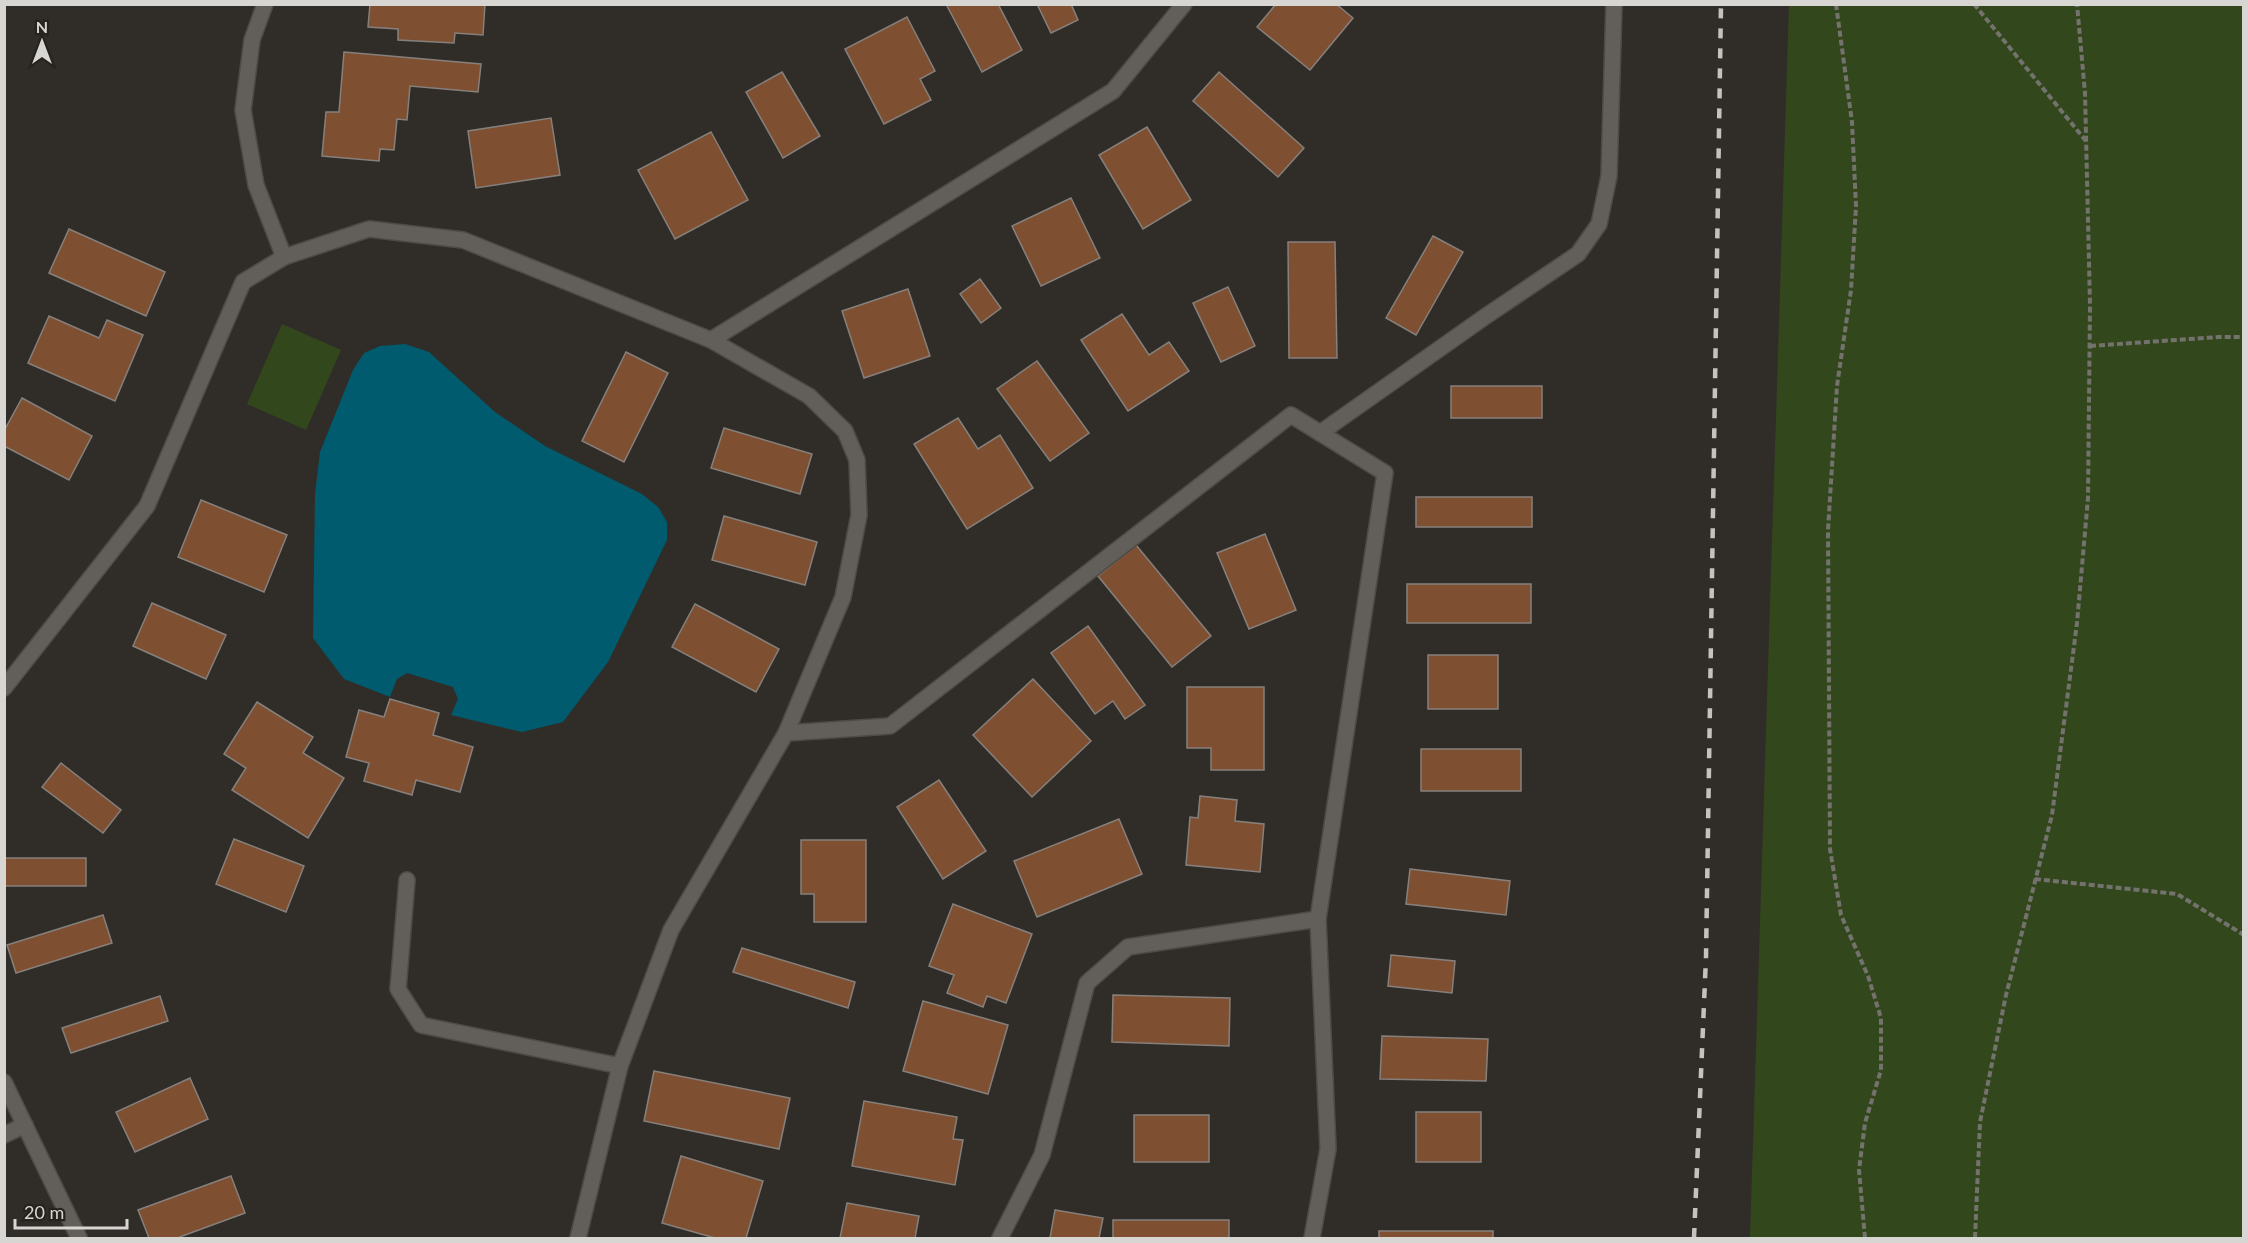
<svg xmlns="http://www.w3.org/2000/svg" width="2248" height="1243" font-family="Lato,sans-serif">
  <rect width="100%" height="100%" fill="#302d28"/>
  <g fill="#33471d">
    <path d="M1789,5H2243V1238H1750Z"/>
    <path d="M282,324L341,350L306,430L247,404Z"/>
  </g>
  <path fill="#015b6e" d="M405,344L429,352L495,412L545,446L642,494L658,507L667,522V540L608,662L563,722L522,732L451,715L458,699L453,687L407,673L397,679L390,697L344,679L313,638L315,494L320,452L353,370L364,353L380,346Z"/>
  <g fill="#7f4f32" stroke="#86807c" stroke-width="1.5">
    <path d="M370,4H485L483,35L455,33L454,43L398,40V29L368,27Z"/>
    <path d="M946,4H998L1022,50L982,72Z"/>
    <path d="M1037,4H1071L1078,20L1051,33Z"/>
    <path d="M1276,4H1336L1353,18L1310,70L1257,27Z"/>
    <path d="M907,17L935,71L920,79L931,100L884,124L845,49Z"/>
    <path d="M344,52L481,64L478,92L410,86L407,120L397,119L394,150L380,149L379,161L322,156L326,112H339Z"/>
    <path d="M782,72L820,136L783,158L746,92Z"/>
    <path d="M1219,72L1304,148L1278,177L1193,101Z"/>
    <path d="M551,118L560,175L476,188L468,131Z"/>
    <path d="M1147,127L1191,200L1143,229L1099,155Z"/>
    <path d="M711,132L748,200L675,239L638,170Z"/>
    <path d="M1071,198L1100,258L1041,286L1012,226Z"/>
    <path d="M69,229L165,272L146,316L49,273Z"/>
    <path d="M1433,236L1463,252L1416,335L1386,318Z"/>
    <path d="M1288,242H1335L1337,358H1289Z"/>
    <path d="M980,279L1001,308L981,323L960,294Z"/>
    <path d="M1228,287L1255,346L1221,362L1193,303Z"/>
    <path d="M908,289L930,356L864,378L842,311Z"/>
    <path d="M1122,314L1149,355L1169,342L1189,371L1128,411L1081,340Z"/>
    <path d="M49,316L99,338L107,320L143,335L115,401L28,363Z"/>
    <path d="M626,352L668,373L624,462L582,441Z"/>
    <path d="M1037,361L1089,433L1050,461L997,389Z"/>
    <rect x="1451" y="386" width="91" height="32"/>
    <path d="M22,398L92,436L69,480L4,446V431Z"/>
    <path d="M958,418L978,449L1000,435L1033,488L967,529L914,444Z"/>
    <path d="M724,428L812,454L800,494L711,468Z"/>
    <rect x="1416" y="497" width="116" height="30"/>
    <path d="M201,500L287,535L264,592L178,557Z"/>
    <path d="M724,516L817,542L805,585L712,560Z"/>
    <path d="M1265,534L1296,610L1249,629L1217,553Z"/>
    <path d="M1136,545L1211,636L1172,667L1098,576Z"/>
    <rect x="1407" y="584" width="124" height="39"/>
    <path d="M152,603L226,635L206,679L133,646Z"/>
    <path d="M695,604L779,649L756,692L672,647Z"/>
    <path d="M1088,626L1145,705L1125,719L1113,701L1095,714L1051,653Z"/>
    <rect x="1428" y="655" width="70" height="54"/>
    <path d="M1033,679L1091,741L1032,797L973,735Z"/>
    <path d="M1187,687H1264V770H1211V748H1187Z"/>
    <path d="M390,699L439,713L433,735L473,747L460,792L416,780L412,795L364,781L369,763L346,757L359,710L384,717Z"/>
    <path d="M257,702L313,737L303,753L344,778L308,838L232,790L246,768L224,754Z"/>
    <rect x="1421" y="749" width="100" height="42"/>
    <path d="M61,763L121,810L103,833L42,787Z"/>
    <path d="M939,780L986,851L943,879L897,807Z"/>
    <path d="M1200,796L1237,800L1235,821L1264,824L1260,872L1186,865L1190,817L1198,818Z"/>
    <path d="M1119,819L1142,874L1037,917L1014,861Z"/>
    <path d="M234,839L304,866L286,912L216,884Z"/>
    <path d="M801,840H866V922H814V894H801Z"/>
    <rect x="4" y="858" width="82" height="28"/>
    <path d="M1410,869L1510,881L1506,915L1406,904Z"/>
    <path d="M953,904L1032,934L1006,1003L987,996L983,1007L947,993L954,975L929,966Z"/>
    <path d="M103,915L112,943L16,973L7,945Z"/>
    <path d="M742,948L855,982L848,1008L733,972Z"/>
    <path d="M1391,955L1455,961L1452,993L1388,986Z"/>
    <path d="M1113,995L1230,998L1229,1046L1112,1042Z"/>
    <path d="M160,996L168,1021L71,1053L62,1028Z"/>
    <path d="M923,1001L1008,1025L988,1094L903,1071Z"/>
    <path d="M1382,1036L1488,1039L1486,1081L1380,1079Z"/>
    <path d="M654,1071L790,1098L779,1149L644,1121Z"/>
    <path d="M190,1078L208,1119L135,1152L116,1112Z"/>
    <path d="M864,1101L957,1117L953,1139L963,1140L955,1185L852,1166Z"/>
    <rect x="1416" y="1112" width="65" height="50"/>
    <rect x="1134" y="1115" width="75" height="47"/>
    <path d="M681,1156L763,1181L746,1238H715L662,1223Z"/>
    <path d="M231,1176L245,1213L177,1238H149L138,1210Z"/>
    <path d="M847,1203L919,1216L915,1238H840Z"/>
    <path d="M1055,1210L1103,1218L1099,1238H1050Z"/>
    <rect x="1113" y="1220" width="116" height="18"/>
    <rect x="1379" y="1231" width="114" height="7"/>
  </g>
  <g fill="none" stroke-linecap="round" stroke-linejoin="round">
    <defs>
      <g id="minor">
        <path d="M265,4L252,40L243,110L256,185L284,257"/>
        <path d="M711,340L1113,91L1184,4"/>
        <path d="M1320,433L1486,316L1578,254L1599,224L1609,176L1614,4"/>
        <path d="M4,688L147,506L243,282L284,257L369,229L463,240L711,340L809,396L845,431L857,460L859,515L843,597L786,733L671,930L620,1066L578,1238"/>
        <path d="M786,733L890,726L1291,415L1385,473L1318,919L1328,1149L1312,1238"/>
        <path d="M407,880L398,989L421,1025L620,1066"/>
        <path d="M4,1082L79,1238"/>
        <path d="M4,1135L25,1125"/>
        <path d="M1000,1238L1042,1155L1087,983L1128,947L1318,919"/>
      </g>
    </defs>
    <use href="#minor" stroke="#4e4b47" stroke-width="18"/>
    <g stroke="#74726d" stroke-width="4" stroke-dasharray="6 3" stroke-linecap="butt">
      <path d="M1836,4L1852,122L1856,206L1851,290L1837,386L1828,530L1830,849L1841,915L1868,976L1881,1018V1070L1865,1123L1859,1170L1865,1238"/>
      <path d="M1974,4L2086,141"/>
      <path d="M2090,346L2219,337H2244"/>
      <path d="M2035,879L2177,894L2244,935"/>
      <path d="M1975,1238L1980,1122L2006,995L2052,815L2077,623L2088,498L2090,305L2085,93L2077,4"/>
    </g>
    <use href="#minor" stroke="#625e59" stroke-width="15"/>
    <path stroke="#c5c2bf" stroke-width="4.5" stroke-dasharray="10 10" stroke-linecap="butt" d="M1694,1238L1706,957L1721,4"/>
  </g>
  <rect width="2248" height="1243" fill="none" stroke="#d8d6d3" stroke-width="12"/>
  <g transform="translate(42 42)" stroke="#26231e" stroke-width="4.5" paint-order="stroke">
  <path d="M0-4.5L10 22L0 15L-10 22Z" fill="#d8d6d3"/>
  <text y="-9" font-size="16" font-weight="bold" text-anchor="middle" fill="#d8d6d3">N</text>
  </g>
  <path d="M15 1219v9h112v-9" fill="none" stroke="#d8d6d3" stroke-width="3"/>
  <text x="24" y="1219" font-size="18" fill="#d8d6d3" stroke="#26231e" stroke-width="4.5" paint-order="stroke">20 m</text>
</svg>
